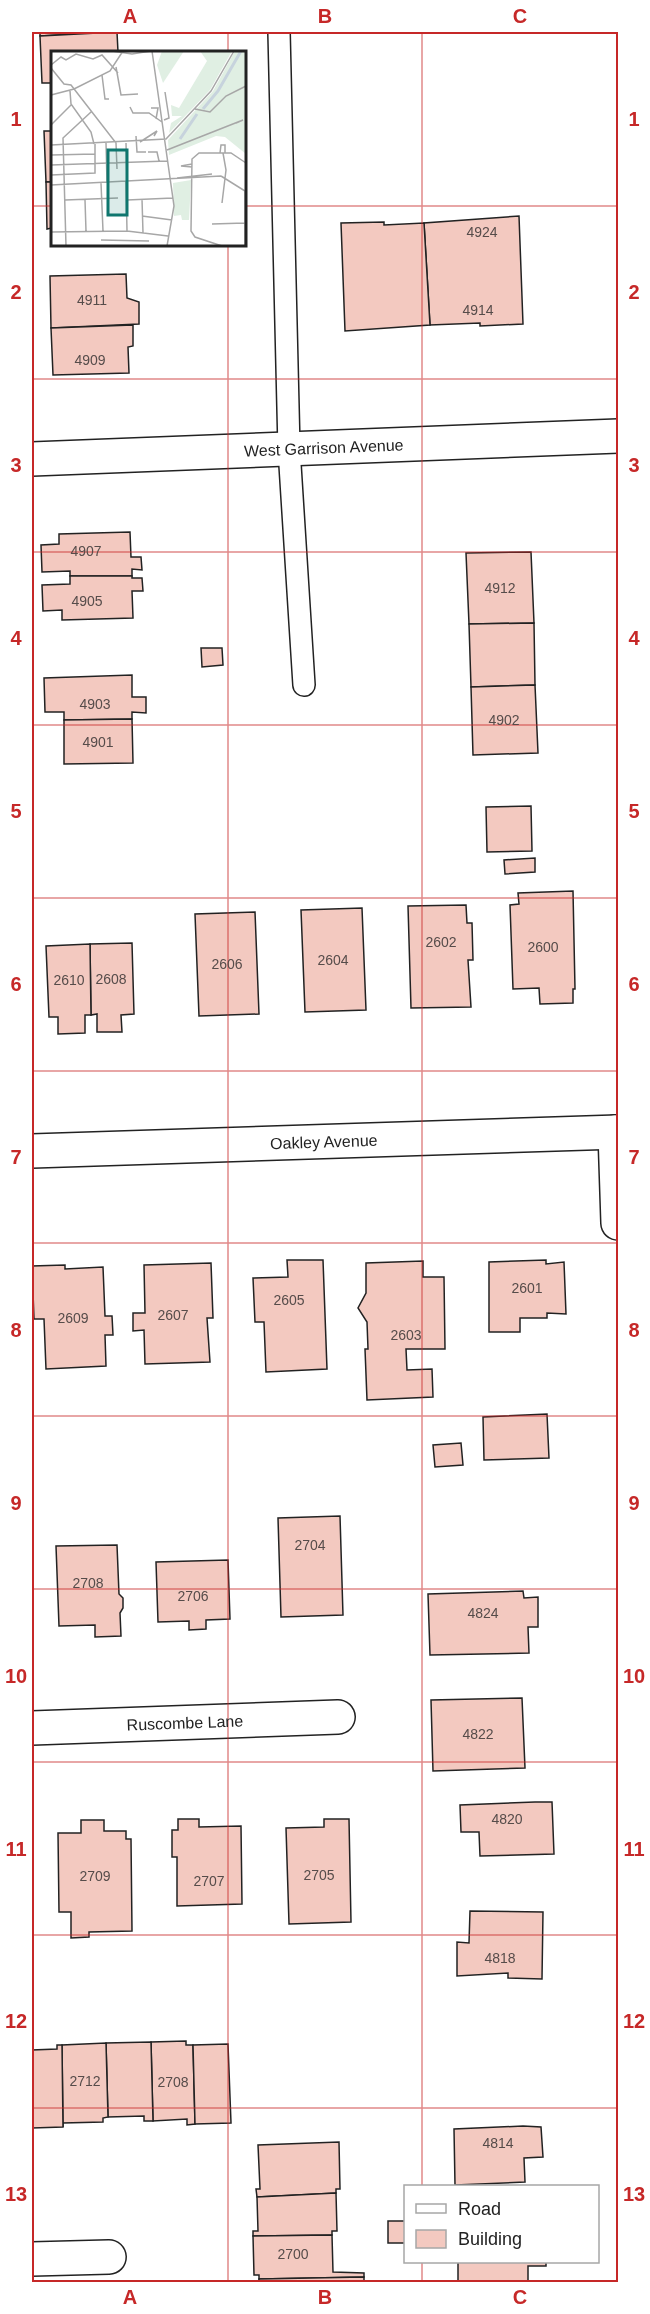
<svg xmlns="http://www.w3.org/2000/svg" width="650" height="2314" font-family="Helvetica,sans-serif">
  <rect width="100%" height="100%" fill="#fff"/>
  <g fill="#f3c9c0" stroke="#222" stroke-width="1.5">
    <path d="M40,32H106L40,36Z"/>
    <path d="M117,32L118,52H52V83H42L40,36Z"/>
    <path d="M44,131H52V182H46Z"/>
    <path d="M46,182H52V228L47,229Z"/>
    <path d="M519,216L523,324L480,326V323L430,325L424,223Z"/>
    <path d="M384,222V225L424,223L430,325L345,331L341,223Z"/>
    <path d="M126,274L127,298L139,302V324L51,328L50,276Z"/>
    <path d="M133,325V346L128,347L129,373L53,375L51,328Z"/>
    <path d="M130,532L131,557H141L142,570L132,569V576H70V571L42,572L41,545L59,544V534Z"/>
    <path d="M531,552L534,623L469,624L466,553Z"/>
    <path d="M70,576H132V578H142L143,591H132L133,618L62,620V610L43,611L42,585L70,584Z"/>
    <path d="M534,623L535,685L471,687L469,624Z"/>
    <path d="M201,648H222L223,665L202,667Z"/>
    <path d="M132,675V697H146V713L132,712V719L64,720V712H45L44,678Z"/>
    <path d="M535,685L538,753L473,755L471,687Z"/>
    <path d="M132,719L133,763L64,764V720Z"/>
    <path d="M531,806L532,851L487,852L486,807Z"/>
    <path d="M535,858V872L505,874L504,860Z"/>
    <path d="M573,891L575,989H573V1003L540,1004L539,988L513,989L510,905L519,904L518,893Z"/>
    <path d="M466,905L467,923H472L473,960H468L471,1007L411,1008L408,906Z"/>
    <path d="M362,908L366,1010L305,1012L301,910Z"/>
    <path d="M255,912L259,1014L199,1016L195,914Z"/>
    <path d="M132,943L134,1014L121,1015L122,1032H97V1014L91,1015L90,944Z"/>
    <path d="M90,944L91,1015H85V1033L58,1034V1017H49L46,946Z"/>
    <path d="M287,1260H323L327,1369L266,1372L264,1322H255L253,1278L288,1277Z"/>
    <path d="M546,1260V1264L564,1262L566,1314L547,1313V1318H520V1332H489V1262Z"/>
    <path d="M423,1261V1277H444L445,1349H406L407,1370L432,1369L433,1397L367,1400L365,1349H368L367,1322L358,1308L366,1293V1263Z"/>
    <path d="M211,1263L213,1318H207L210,1362L145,1364L144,1330L133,1331V1313H145L144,1265Z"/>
    <path d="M65,1265V1269L103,1267L105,1316H112L113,1335H105L106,1366L46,1369L44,1319H34L32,1266Z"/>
    <path d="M547,1414L549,1458L484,1460L483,1417Z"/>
    <path d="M461,1443L463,1465L435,1467L433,1445Z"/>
    <path d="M340,1516L343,1615L281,1617L278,1518Z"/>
    <path d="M117,1545L119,1594L123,1598V1608L120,1613L121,1636L95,1637V1625L59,1626L56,1546Z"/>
    <path d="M228,1560L230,1619L206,1620V1629L189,1630V1621L158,1622L156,1562Z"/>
    <path d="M523,1591L524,1598L538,1597V1627H528L529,1653L430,1655L428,1594Z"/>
    <path d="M522,1698L525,1768L433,1771L431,1700Z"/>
    <path d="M535,1802H552L554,1854L480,1856L479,1832H461L460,1805Z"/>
    <path d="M178,1819H199V1827L241,1826L242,1904L177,1906V1857H172V1830H178Z"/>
    <path d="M324,1819H349L351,1922L289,1924L286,1828L324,1827Z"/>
    <path d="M81,1820H104V1831H126V1839H131L132,1931L89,1932V1937L71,1938V1912H59L58,1833H81Z"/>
    <path d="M470,1911L543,1912L542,1979L508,1978V1973L457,1976V1942L469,1943Z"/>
    <path d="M186,2041V2045H193L195,2124L187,2125V2119L153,2121L151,2042Z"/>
    <path d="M151,2042L153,2121H144V2116L108,2117L106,2043Z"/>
    <path d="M106,2043L108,2117L103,2118V2122L63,2123V2127L62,2045Z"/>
    <path d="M228,2044L231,2123L195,2124L193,2045Z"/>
    <path d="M57,2045H62L63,2127L32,2128V2050L57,2049Z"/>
    <path d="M523,2126L541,2127L543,2157L524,2158L525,2182L455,2185L454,2129Z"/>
    <path d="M339,2142L340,2189H336V2193L257,2197L256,2189H260L258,2145Z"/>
    <path d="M336,2193L337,2231H332V2235L253,2236V2231H258L257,2197Z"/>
    <rect x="388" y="2221" width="18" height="22"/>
    <path d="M332,2235L333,2272L364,2273V2277L259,2279V2275H254L253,2236Z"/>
    <path d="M458,2262H546V2266H528V2282H458Z"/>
    <path d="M364,2277V2282H259V2279Z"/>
  </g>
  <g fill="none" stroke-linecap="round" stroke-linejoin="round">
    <defs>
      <path id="service" d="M279,32L289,449L304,685"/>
      <g id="minor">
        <path id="s1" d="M32,459L618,436"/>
        <path d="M615,1132L618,1223"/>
        <path id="s2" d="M32,1151L618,1132"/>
        <path id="s3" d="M32,1728L338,1717"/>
        <path d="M32,2259L109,2257"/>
      </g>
    </defs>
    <use href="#service" stroke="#222" stroke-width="24"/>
    <use href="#minor" stroke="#222" stroke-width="36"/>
    <use href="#service" stroke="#fff" stroke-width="21"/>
    <use href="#minor" stroke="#fff" stroke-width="33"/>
  </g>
  <path fill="none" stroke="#c62828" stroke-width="1.5" stroke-opacity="0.55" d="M228,32V52M422,32V2186M32,206H52M244,206H618M228,244V2282M32,379H618M32,552H618M32,725H618M32,898H618M32,1071H618M32,1243H618M32,1416H618M32,1589H618M32,1762H618M32,1935H618M32,2108H618M422,2262V2282"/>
  <g text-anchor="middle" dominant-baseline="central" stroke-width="4.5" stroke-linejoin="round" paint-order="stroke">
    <g font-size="14" fill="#564c4a">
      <text x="482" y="232">4924</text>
      <text x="92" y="300">4911</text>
      <text x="478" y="310">4914</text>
      <text x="90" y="360">4909</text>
      <text x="86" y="551">4907</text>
      <text x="500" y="588">4912</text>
      <text x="87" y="601">4905</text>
      <text x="95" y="704">4903</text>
      <text x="504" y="720">4902</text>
      <text x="98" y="742">4901</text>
      <text x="441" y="942">2602</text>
      <text x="543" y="947">2600</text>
      <text x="333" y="960">2604</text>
      <text x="227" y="964">2606</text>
      <text x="111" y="979">2608</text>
      <text x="69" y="980">2610</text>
      <text x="527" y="1288">2601</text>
      <text x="289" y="1300">2605</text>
      <text x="173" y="1315">2607</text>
      <text x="73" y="1318">2609</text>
      <text x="406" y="1335">2603</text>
      <text x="310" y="1545">2704</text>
      <text x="88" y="1583">2708</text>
      <text x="193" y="1596">2706</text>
      <text x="483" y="1613">4824</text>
      <text x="478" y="1734">4822</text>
      <text x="507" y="1819">4820</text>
      <text x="319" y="1875">2705</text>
      <text x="95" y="1876">2709</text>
      <text x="209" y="1881">2707</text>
      <text x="500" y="1958">4818</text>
      <text x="85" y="2081">2712</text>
      <text x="173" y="2082">2708</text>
      <text x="498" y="2143">4814</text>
      <text x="293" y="2254">2700</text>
    </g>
    <g font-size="16" fill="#222" stroke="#fff">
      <text stroke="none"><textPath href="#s1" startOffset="292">West Garrison Avenue</textPath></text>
      <text stroke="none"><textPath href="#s2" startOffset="292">Oakley Avenue</textPath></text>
      <text stroke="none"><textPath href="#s3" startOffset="153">Ruscombe Lane</textPath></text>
    </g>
  </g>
  <g transform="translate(51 51)">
    <rect width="195" height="195" fill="#fff"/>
    <path d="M111,0H133L112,32L106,14ZM149,0H181L159,39L118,82L120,72L131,65H121L120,54L128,57L156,10ZM184,0H195V103L174,86L165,85L118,104L117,89L162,40ZM140,129L138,169H131L130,164L123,165L122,132Z" fill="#e0efe3"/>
    <path fill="none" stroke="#c7d3dd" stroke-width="3" d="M152,58L167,40L190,0M129,88L146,63"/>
    <path fill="none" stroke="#a7a7a7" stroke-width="1.5" d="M61,0L81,3L100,0M101,0L123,155L116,195M0,14L10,6L15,9L25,3L42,8L51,4L67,22M65,16L70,44L87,43M0,17L13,33L20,34L65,92L66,118M51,24L54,48H58M19,40L20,53L40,81L43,93M0,44L23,38L59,20L72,0M79,56L82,62H98L111,71M100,57H107L105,68M144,58L159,61L175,45L195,35M113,69L118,67L114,41M0,74L20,54M85,85L86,101H95M89,91L106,80L103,85M55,92L56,132M75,92L76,131M0,94L115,88L160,40L183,0M116,99L192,69L185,72M97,101H106L108,110M169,102L170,94H174V102M0,104L44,103M141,113L130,115L141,116M0,114L116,110M0,124L44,122V93M170,125L194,140V195M126,127L161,123M75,131L76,180M50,132L52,180M0,134L170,125M91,148L92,182M14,149L67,147M34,149L35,180M76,149L122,147M171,152L175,119L172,102M91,165L121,169M161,173L194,172M0,181L76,180L117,185M50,189L98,190M15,195L12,87L40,61M171,195L144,186L140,180L141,108L148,102H180L195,112"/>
    <path fill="#0f766e" fill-opacity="0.15" stroke="#0f766e" stroke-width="3" d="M57,99H76V164H57Z"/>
    <rect width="195" height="195" fill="none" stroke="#222" stroke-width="3"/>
  </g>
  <rect width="650" height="2314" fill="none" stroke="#ffffff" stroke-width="66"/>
  <rect x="404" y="2185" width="195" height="78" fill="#ffffff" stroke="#a7a7a7" stroke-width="1.5"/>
  <rect x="416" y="2204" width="30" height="9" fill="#ffffff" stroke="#a7a7a7" stroke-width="1.5"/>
  <text x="458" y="2215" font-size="18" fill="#222222">Road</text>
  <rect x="416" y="2230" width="30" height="18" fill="#f3c9c0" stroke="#a7a7a7" stroke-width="1.5"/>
  <text x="458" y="2245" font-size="18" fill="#222222">Building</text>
  <rect x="33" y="33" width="584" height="2248" fill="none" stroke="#c62828" stroke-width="2"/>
  <g font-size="20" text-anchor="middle" font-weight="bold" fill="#c62828">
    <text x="130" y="23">A</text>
    <text x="325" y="23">B</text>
    <text x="520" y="23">C</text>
    <text x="16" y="126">1</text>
    <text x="634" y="126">1</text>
    <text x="16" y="299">2</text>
    <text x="634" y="299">2</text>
    <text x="16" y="472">3</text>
    <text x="634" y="472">3</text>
    <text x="16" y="645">4</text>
    <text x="634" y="645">4</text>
    <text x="16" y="818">5</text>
    <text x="634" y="818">5</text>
    <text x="16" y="991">6</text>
    <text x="634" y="991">6</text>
    <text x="16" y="1164">7</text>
    <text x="634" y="1164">7</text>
    <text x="16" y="1337">8</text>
    <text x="634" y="1337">8</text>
    <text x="16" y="1510">9</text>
    <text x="634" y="1510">9</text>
    <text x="16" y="1683">10</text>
    <text x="634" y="1683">10</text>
    <text x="16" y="1856">11</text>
    <text x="634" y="1856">11</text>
    <text x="16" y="2028">12</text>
    <text x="634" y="2028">12</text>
    <text x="16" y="2201">13</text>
    <text x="634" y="2201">13</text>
    <text x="130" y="2304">A</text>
    <text x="325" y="2304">B</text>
    <text x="520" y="2304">C</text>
  </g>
</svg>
